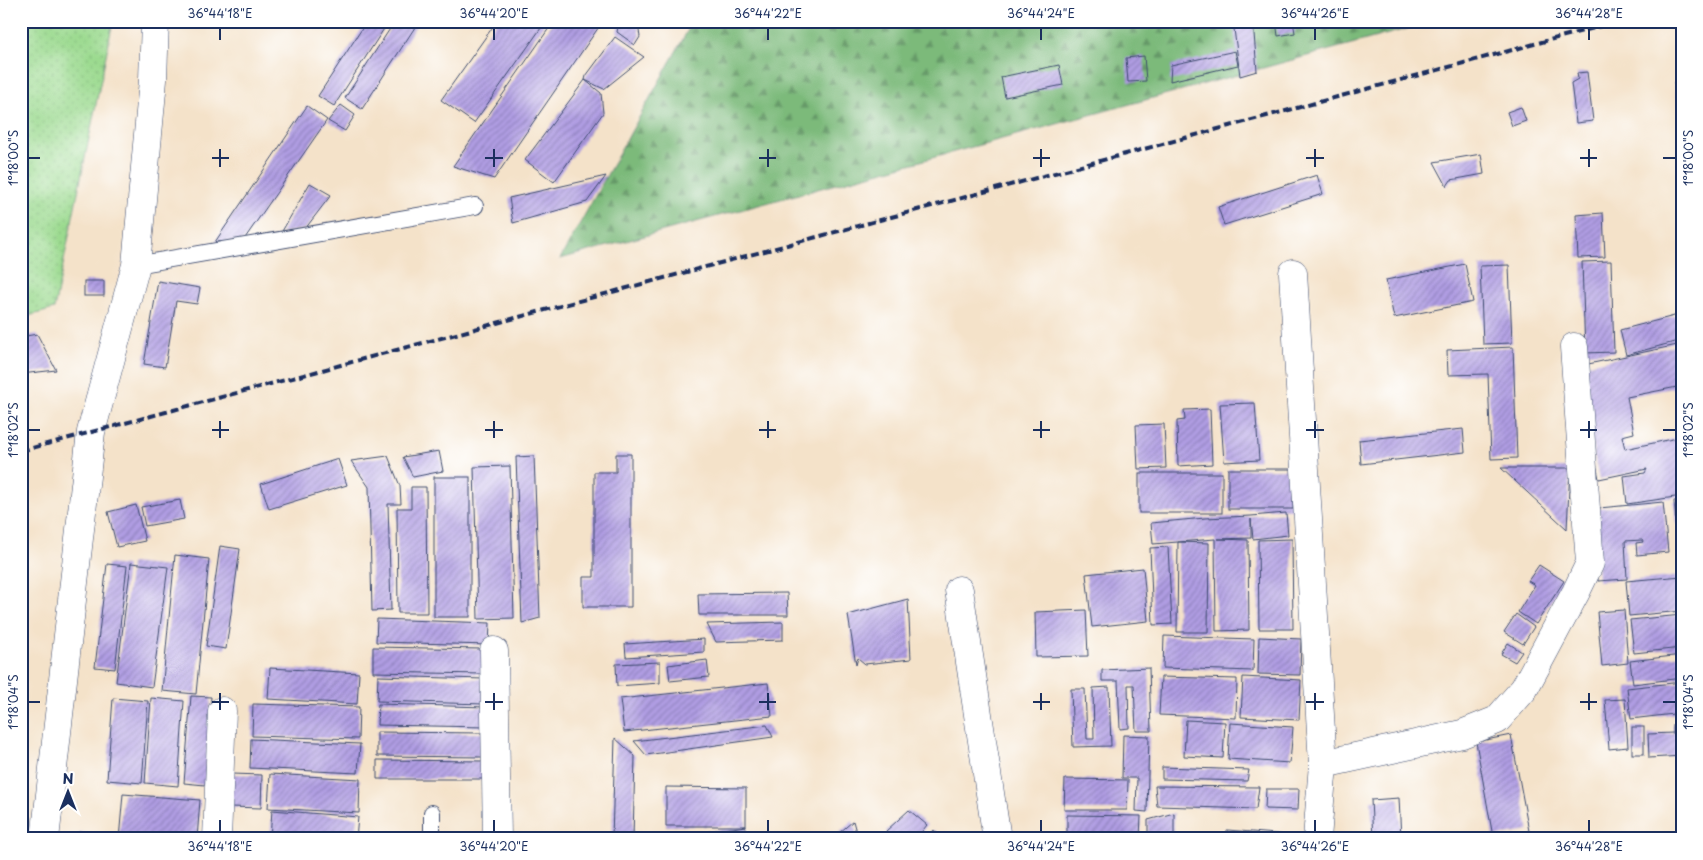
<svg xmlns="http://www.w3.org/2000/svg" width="1703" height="860" font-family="'Playpen Sans',sans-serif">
  <defs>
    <pattern id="grass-dots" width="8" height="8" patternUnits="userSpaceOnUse" patternTransform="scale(1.25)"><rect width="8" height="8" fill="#9bda8f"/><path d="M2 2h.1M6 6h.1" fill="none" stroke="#85bb7e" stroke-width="1.8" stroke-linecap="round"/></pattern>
    <pattern id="forest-firs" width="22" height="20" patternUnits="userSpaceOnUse" patternTransform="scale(1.25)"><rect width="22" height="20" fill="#7cba7a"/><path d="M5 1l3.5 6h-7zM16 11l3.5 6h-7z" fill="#659867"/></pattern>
    <pattern id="building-hatch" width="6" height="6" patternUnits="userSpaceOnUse" patternTransform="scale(1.25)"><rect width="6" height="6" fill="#b09de3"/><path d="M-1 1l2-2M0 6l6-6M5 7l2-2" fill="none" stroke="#8e80bb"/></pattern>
  </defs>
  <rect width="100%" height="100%" fill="#fff"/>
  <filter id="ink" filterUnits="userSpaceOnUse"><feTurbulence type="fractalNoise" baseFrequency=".02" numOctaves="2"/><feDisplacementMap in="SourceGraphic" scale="10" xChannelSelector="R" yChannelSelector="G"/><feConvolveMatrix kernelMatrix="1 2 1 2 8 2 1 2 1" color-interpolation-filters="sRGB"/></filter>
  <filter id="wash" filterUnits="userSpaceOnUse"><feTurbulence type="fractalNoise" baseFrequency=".0096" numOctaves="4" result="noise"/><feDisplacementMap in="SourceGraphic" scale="20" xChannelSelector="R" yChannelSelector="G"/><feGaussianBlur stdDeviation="1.12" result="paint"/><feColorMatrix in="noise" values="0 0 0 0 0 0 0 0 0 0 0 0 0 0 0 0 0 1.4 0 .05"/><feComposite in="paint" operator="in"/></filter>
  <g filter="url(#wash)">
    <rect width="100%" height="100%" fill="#f4e2c9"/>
    <path fill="url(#grass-dots)" stroke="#5b8476" d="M21,21H113L54,309L21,318Z"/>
    <path fill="url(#forest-firs)" stroke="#4c746c" d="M693,21H1436L560,259Z"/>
    <g id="blocks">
      <g fill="url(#building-hatch)">
        <path d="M367,21H389L334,106L318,96Z"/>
        <path d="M395,21H419L362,109L345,98Z"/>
        <path d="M497,21H546L474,123L441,100Z"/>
        <path d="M554,21H603L494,179L453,166Z"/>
        <path d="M619,21H643L638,24L640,37L635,45L617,32Z"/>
        <path d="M1233,21H1253L1257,71L1240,76Z"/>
        <path d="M1276,21H1293L1295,33L1278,36Z"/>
        <path d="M615,37L644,57L604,89L585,80L586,76Z"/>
        <path d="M1235,51L1238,65L1170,81L1171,65Z"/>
        <path d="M1144,56L1146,81L1128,82L1126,58Z"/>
        <path d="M1059,65L1063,85L1005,97L1001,77Z"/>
        <path d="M1587,72L1593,121L1576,123L1571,83L1578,79L1577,73Z"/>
        <path d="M585,80L601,93L603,113L554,182L525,160Z"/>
        <path d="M1682,80V106L1679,107L1674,82Z"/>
        <path d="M341,105L355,115L345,131L328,121Z"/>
        <path d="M307,106L327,120L243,241L215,242Z"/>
        <path d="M1521,107L1526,121L1512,126L1507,112Z"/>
        <path d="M1481,154L1484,174L1451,180L1447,186L1434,162Z"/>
        <path d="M1317,175L1323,194L1224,225L1218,207Z"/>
        <path d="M606,176L587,202L513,223L509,198Z"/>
        <path d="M310,183L331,195L305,229L281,233Z"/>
        <path d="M1603,213L1605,257L1578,258L1576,215Z"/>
        <path d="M1611,261L1614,352L1585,353L1582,262Z"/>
        <path d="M1465,264L1473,302L1394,318L1386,280Z"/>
        <path d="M1509,265L1512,343L1483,344L1480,266Z"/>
        <rect x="84" y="281" width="20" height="15"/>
        <path d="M158,281L200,288L197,304L176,301L165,367L144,364Z"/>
        <path d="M1682,314V340L1626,355L1620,330Z"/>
        <path d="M37,334L56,370L21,374V337Z"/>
        <path d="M1682,344V386L1627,397L1634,433L1622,436L1625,449L1682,437V496L1627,504L1624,476L1645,473L1647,469L1599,479L1584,402L1579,366Z"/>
        <path d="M1513,347L1517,458L1491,459L1488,374L1448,375L1447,350Z"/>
        <path d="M1255,403L1259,460L1224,462L1220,404Z"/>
        <path d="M1210,409L1212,464L1178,466L1177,421L1185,420L1184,410Z"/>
        <path d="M1164,424L1166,468L1138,469L1136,425Z"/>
        <path d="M1463,429L1465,452L1361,464L1359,440Z"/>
        <path d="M439,451L443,471L413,477L403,457Z"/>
        <path d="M616,454H631V607H583V577H594V472H616Z"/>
        <path d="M388,456L400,486L401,504H388L391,610L372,611L369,487L351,461Z"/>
        <path d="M534,456L540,618L522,623L516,457Z"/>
        <path d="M338,459L347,485L269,509L261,484Z"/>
        <path d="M510,466L514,618L478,619L474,467Z"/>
        <path d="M1501,468H1570L1567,529Z"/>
        <rect x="1228" y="469" width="65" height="40"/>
        <rect x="1139" y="473" width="83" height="40"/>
        <rect x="434" y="477" width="36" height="140"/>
        <path d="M411,487H426L427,613H398L397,508H411Z"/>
        <path d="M180,500L184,519L145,526L141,507Z"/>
        <path d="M1682,500V523L1676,524L1674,501Z"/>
        <path d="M1663,502L1668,552L1637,555L1636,543L1643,542L1642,540L1625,541L1627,579L1598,581L1595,530L1599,508Z"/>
        <path d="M136,505L145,541L117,547L108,512Z"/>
        <path d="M1286,513L1288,535L1253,539L1251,519V538L1218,539L1248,540L1249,630L1216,631L1215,539L1153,544L1151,523L1205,518L1251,516Z"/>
        <path d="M1292,539L1293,629H1259L1258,540Z"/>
        <path d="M1178,542L1209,543L1208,632H1177Z"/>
        <path d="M220,546L240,549L226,649L206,646Z"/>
        <path d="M1168,547L1172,624L1153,625L1150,548Z"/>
        <path d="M175,555L209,559L196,694L162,691Z"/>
        <path d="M131,563L168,567L152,687L116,682Z"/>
        <path d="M107,564L127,566L115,669L95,667Z"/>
        <path d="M1539,565L1564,581L1536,624L1518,612L1535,585L1528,581Z"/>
        <path d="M1143,568L1148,621L1092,627L1086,574Z"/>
        <path d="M1682,576V611L1629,616L1626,581Z"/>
        <path d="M787,593L788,615H699L698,594Z"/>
        <path d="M908,599L911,659L865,664L858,658L856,665L848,615Z"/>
        <path d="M1086,610L1088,656L1036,657L1035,612Z"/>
        <path d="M1624,610L1628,663L1602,666L1597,612Z"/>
        <path d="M1516,614L1534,627L1523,644L1504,632Z"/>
        <path d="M1682,615V648L1634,653L1630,620Z"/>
        <path d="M377,619L490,623L489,645L376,642Z"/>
        <path d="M783,622V640L716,642L707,624Z"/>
        <path d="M1164,636L1254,639L1253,671L1163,668Z"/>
        <path d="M1259,637L1301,639L1300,675L1258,674Z"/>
        <path d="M704,639V652L626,657L625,644Z"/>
        <path d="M1508,643L1522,652L1515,662L1501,654Z"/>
        <path d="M373,647L483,649V674L373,672Z"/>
        <path d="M1682,655V678L1633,684L1630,661Z"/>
        <path d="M707,660L709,677L670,681L668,665Z"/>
        <path d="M660,662V683L617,686L616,664Z"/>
        <path d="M270,668L359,673L357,704L268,699Z"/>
        <path d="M1149,668L1151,731H1136L1134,685H1128L1129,728L1120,729L1118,681H1102V670Z"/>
        <path d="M378,676L484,679V704L377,701Z"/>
        <path d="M1161,677L1237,679L1236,718L1159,715Z"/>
        <path d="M1243,677L1301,680L1299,720L1241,717Z"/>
        <path d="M1682,682V713L1631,719L1627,688Z"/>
        <path d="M768,683L772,716L624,732L620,699Z"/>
        <path d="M1109,687L1111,746L1073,747L1071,689H1085L1087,739H1094L1093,688Z"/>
        <path d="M191,696L211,697L205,785L184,783Z"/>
        <path d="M113,698L148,701L142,783L107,780Z"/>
        <path d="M151,698L184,701L178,786L145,783Z"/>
        <path d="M1625,699L1628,747L1609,749L1605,700Z"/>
        <path d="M253,704L359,707L358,739L252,736Z"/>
        <path d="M378,704L486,707V727L377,725Z"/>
        <path d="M1186,720L1225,722L1223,758L1184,756Z"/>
        <path d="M1230,723L1293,727L1290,763L1228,759Z"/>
        <path d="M1673,724H1682V756L1649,758L1648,734L1673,733Z"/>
        <path d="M767,725L773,737L646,755L634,741Z"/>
        <rect x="1632" y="727" width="12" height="27"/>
        <path d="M377,732L484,733V757L377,756Z"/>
        <path d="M1123,735L1149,736L1147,812L1136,811L1137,778H1122Z"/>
        <path d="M1511,735L1529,831L1493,837L1476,742Z"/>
        <path d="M615,738L635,756L633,839H612Z"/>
        <path d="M251,739L360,744L358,773L250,768Z"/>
        <path d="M377,760L483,761V779H377Z"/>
        <path d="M1162,767L1249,770L1247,781L1162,779Z"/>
        <path d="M232,774L262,775L261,808L231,807Z"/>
        <path d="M270,774L360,779L359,813L268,808Z"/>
        <path d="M1065,779L1128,780L1127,810H1064Z"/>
        <path d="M1155,786L1259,787L1256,809L1157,806Z"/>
        <path d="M666,787L746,788V826L748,839H671L670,837L746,826H666Z"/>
        <path d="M1266,789H1299L1298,810L1265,809Z"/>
        <path d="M123,794L200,800L197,839H119Z"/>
        <path d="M1399,798L1401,839H1373L1371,800Z"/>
        <path d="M272,810L358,817L356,839H270Z"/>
        <path d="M909,810L927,825L916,839H891L886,831Z"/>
        <path d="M1174,813V839H1148V820Z"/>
        <path d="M1067,815L1141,816L1140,838L1067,837Z"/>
        <path d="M853,821L858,839H832Z"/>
        <path d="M934,830L942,839H925Z"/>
        <path d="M1227,830L1288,835V839H1227Z"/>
        <path d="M79,832L116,838V839H78Z"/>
      </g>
    </g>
  </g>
  <g filter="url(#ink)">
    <use href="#blocks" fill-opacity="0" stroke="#3c4a6e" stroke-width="1"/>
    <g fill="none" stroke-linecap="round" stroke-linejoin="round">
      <defs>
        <g id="service">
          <path d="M136,265L475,206"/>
          <path d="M432,813V839"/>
        </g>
        <g id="minor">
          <path d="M1293,273L1323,764L1317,839"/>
          <path d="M959,590L997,839"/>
          <path d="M494,651L497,839"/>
          <path d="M1323,764L1462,734L1497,720L1524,689L1576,592L1590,563L1574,347"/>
          <path d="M45,839L91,432L136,265L153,80L155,21"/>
          <path d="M217,839L222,711"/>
        </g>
      </defs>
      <use href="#service" stroke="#3c4a6e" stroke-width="18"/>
      <use href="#minor" stroke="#3c4a6e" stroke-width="29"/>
      <use href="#service" stroke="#fff" stroke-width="16"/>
      <use href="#minor" stroke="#fff" stroke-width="28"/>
      <path stroke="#1b2f5e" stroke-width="4" stroke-dasharray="8 4" stroke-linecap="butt" d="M21,451L1620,21"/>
    </g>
  </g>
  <path fill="none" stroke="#1b2f5e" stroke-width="2" d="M220,28V40M494,28V40M768,28V40M1041,28V40M1315,28V40M1589,28V40M220,149V167M494,149V167M768,149V167M1041,149V167M1315,149V167M1589,149V167M28,158H40M212,158H229M485,158H503M759,158H776M1033,158H1050M1306,158H1324M1580,158H1597M1663,158H1676M220,421V438M494,421V438M768,421V438M1041,421V438M1315,421V438M1589,421V438M28,430H40M212,430H229M485,430H503M759,430H776M1033,430H1050M1306,430H1324M1580,430H1597M1663,430H1676M220,693V710M494,693V710M768,693V710M1041,693V710M1315,693V710M1589,693V710M28,702H40M212,702H229M485,702H503M759,702H776M1033,702H1050M1306,702H1324M1580,702H1597M1663,702H1676M220,820V832M494,820V832M768,820V832M1041,820V832M1315,820V832M1589,820V832"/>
  <rect width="1703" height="860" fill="none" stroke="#fff" stroke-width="55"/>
  <g transform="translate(68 792)" stroke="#ffffff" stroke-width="4" paint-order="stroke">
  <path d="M0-4L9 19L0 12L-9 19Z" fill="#1b2f5e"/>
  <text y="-8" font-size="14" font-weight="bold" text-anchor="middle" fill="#1b2f5e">N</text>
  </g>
  <rect x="28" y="28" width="1648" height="804" fill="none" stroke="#1b2f5e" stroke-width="2"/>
  <g font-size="12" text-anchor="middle" fill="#1b2f5e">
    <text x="220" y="18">36°44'18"E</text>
    <text x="494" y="18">36°44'20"E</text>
    <text x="768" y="18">36°44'22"E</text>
    <text x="1041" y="18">36°44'24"E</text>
    <text x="1315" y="18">36°44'26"E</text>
    <text x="1589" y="18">36°44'28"E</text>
    <text transform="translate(14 158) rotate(-90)" y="4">1°18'00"S</text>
    <text transform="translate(1689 158) rotate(-90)" y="4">1°18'00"S</text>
    <text transform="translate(14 430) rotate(-90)" y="4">1°18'02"S</text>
    <text transform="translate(1689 430) rotate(-90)" y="4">1°18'02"S</text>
    <text transform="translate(14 702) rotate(-90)" y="4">1°18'04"S</text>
    <text transform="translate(1689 702) rotate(-90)" y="4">1°18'04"S</text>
    <text x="220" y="851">36°44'18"E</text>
    <text x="494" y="851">36°44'20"E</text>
    <text x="768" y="851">36°44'22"E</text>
    <text x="1041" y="851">36°44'24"E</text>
    <text x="1315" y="851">36°44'26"E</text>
    <text x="1589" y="851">36°44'28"E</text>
  </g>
</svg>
